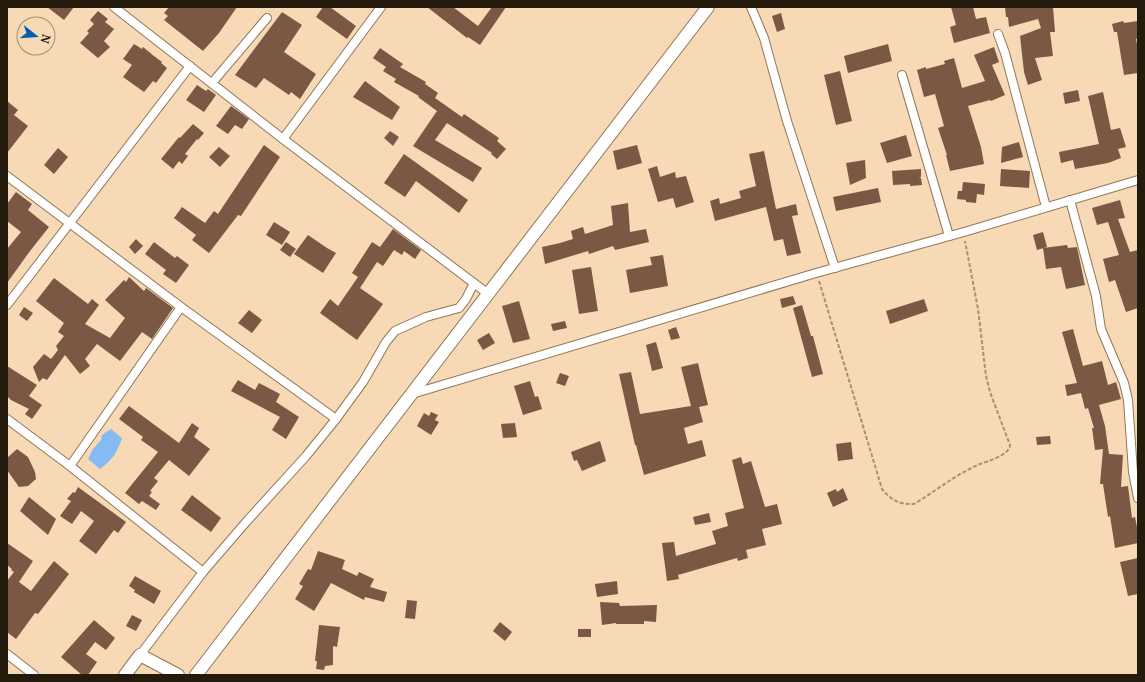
<svg xmlns="http://www.w3.org/2000/svg" width="1145" height="682" font-family="Merriweather,serif">
  <rect width="100%" height="100%" fill="#f7d9b6"/>
  <path fill="#85baf3" d="M111,429L122,438C117,453 113,459 100,469L88,459L93,449L101,440L102,435Z"/>
  <g fill="#7b5843">
    <path d="M47,7H74L64,20Z"/>
    <path d="M169,7H237L219,33L203,51L164,20L168,16L164,13Z"/>
    <path d="M323,7H330L356,26L347,39L316,17Z"/>
    <path d="M427,7H453L478,26L492,7H506L480,45L468,37L467,38Z"/>
    <path d="M951,7H973L976,19L986,17L990,33L954,43L950,27L956,25Z"/>
    <path d="M1005,7H1053L1055,32H1050L1053,56L1035,58L1042,80L1028,85L1024,72L1020,36L1041,28L1038,19L1009,27L1008,17H1006Z"/>
    <path d="M98,11L108,19L105,22L114,29L104,41L110,47L98,58L80,43L89,33L87,31L94,24L90,20Z"/>
    <path d="M282,12L302,25L284,52L316,74L300,99L291,92L289,95L264,78L256,88L235,75Z"/>
    <path d="M781,13L785,29L777,32L772,16Z"/>
    <path d="M1123,21L1124,23L1138,21V38L1136,39L1138,49V73L1124,75L1117,32H1114L1112,24Z"/>
    <path d="M134,44L142,49L143,47L154,56L162,62L161,63L167,68L156,83L153,81L144,92L123,77L132,65L123,59Z"/>
    <path d="M888,44L892,61L848,73L844,56Z"/>
    <path d="M994,47L999,62L992,65L1005,95L991,101L990,100L968,106L981,147L984,164L950,171L946,155H947L938,128L944,126L935,94L924,97L917,70L926,67V69L945,64L944,61L954,58L962,88L985,81L974,55Z"/>
    <path d="M380,48L403,64L400,67L426,82L425,84L438,93L435,98L462,117L464,114L499,138L497,141L506,149L497,159L491,154L492,153L447,123L435,140L482,168L473,182L413,146L437,111L418,97L419,96L394,82L396,79L383,71L386,67L373,58Z"/>
    <path d="M840,71L852,121L836,125L824,75Z"/>
    <path d="M365,81L400,107L392,120L353,97Z"/>
    <path d="M197,85L206,91L208,89L216,95L204,112L186,100Z"/>
    <path d="M1078,90L1080,101L1065,104L1063,93Z"/>
    <path d="M1103,92L1111,130L1120,128L1126,147L1118,149L1121,158L1108,163L1075,169L1073,160L1061,163L1059,152L1099,144L1088,96Z"/>
    <path d="M7,101L18,110L14,115L28,126L7,153Z"/>
    <path d="M231,106L249,119L242,129L235,125L228,134L216,126Z"/>
    <path d="M193,124L204,133L198,140L197,139L185,154L188,156L182,164L179,161L173,169L161,159L179,137L180,138Z"/>
    <path d="M390,131L399,137L393,146L384,138Z"/>
    <path d="M906,135L912,156L887,163L880,143Z"/>
    <path d="M1019,142L1023,157L1001,163L1002,147Z"/>
    <path d="M264,145L280,157L241,216L238,215L209,253L192,240L196,235L174,218L182,207L205,223L214,211L218,214Z"/>
    <path d="M637,145L642,163L617,170L613,151Z"/>
    <path d="M219,147L230,156L220,167L209,157Z"/>
    <path d="M58,148L68,157L54,174L44,165Z"/>
    <path d="M764,151L776,209L796,204L798,215L792,216L801,253L787,256L783,239L774,241L766,207L715,221L710,201L719,198L720,204L741,198L739,191L756,186L749,154Z"/>
    <path d="M404,154L468,200L459,213L416,181L405,197L384,183Z"/>
    <path d="M865,160L866,178L850,185L846,163Z"/>
    <path d="M657,166L660,177L675,172L676,178L686,176L694,202L676,208L673,198L658,202L648,169Z"/>
    <path d="M921,169V177L919,178H921L922,185L910,186V184L893,185L892,171Z"/>
    <path d="M1001,169L1030,171L1029,188L1000,186Z"/>
    <path d="M963,182L985,184L984,195L977,194L976,203L966,202V200L957,199L958,191H962Z"/>
    <path d="M878,188L881,202L836,211L833,197Z"/>
    <path d="M16,192L32,204L28,210L49,227L30,251L7,283V249L21,232L7,221V204Z"/>
    <path d="M1120,200L1125,218L1118,219L1130,252L1138,250V308L1126,312L1115,280L1109,282L1103,259L1119,255L1108,222L1097,225L1092,208Z"/>
    <path d="M628,203L630,232L646,229L649,242L615,250L613,246L589,254L588,251L545,264L542,247L560,243L573,239L571,231L583,227L585,234L613,225L611,206Z"/>
    <path d="M274,222L290,232L282,245L266,235Z"/>
    <path d="M393,229L421,250L415,259L404,251L402,255L394,250L383,266L377,262L360,288L383,304L357,340L320,313L330,299L338,306L358,277L352,273L372,242L380,247Z"/>
    <path d="M1043,232L1047,247L1037,250L1033,235Z"/>
    <path d="M308,235L327,248L336,253L323,273L294,254Z"/>
    <path d="M136,239L143,246L135,254L129,247Z"/>
    <path d="M154,242L175,258L177,256L189,265L176,283L163,274L166,270L145,254Z"/>
    <path d="M286,242L296,249L290,257L280,250Z"/>
    <path d="M1067,245L1068,248L1077,247L1085,285L1066,289L1061,267L1046,269L1043,248Z"/>
    <path d="M663,255L668,286L630,293L626,270L652,265L650,257Z"/>
    <path d="M591,267L598,311L579,314L572,270Z"/>
    <path d="M129,277L144,291L146,288L173,308L152,339L142,332L120,361L97,344L85,359L90,366L80,374L65,355L47,380L43,378L39,382L33,367L44,354L51,359L58,350L56,346L64,336L58,332L64,323L36,301L54,278L88,304L92,299L99,305L85,324L110,338L125,318L105,300L124,280L126,282Z"/>
    <path d="M793,296L796,304L782,308L780,299Z"/>
    <path d="M924,299L928,311L890,324L886,311Z"/>
    <path d="M519,301L530,339L513,343L502,306Z"/>
    <path d="M802,305L811,336H813L823,374L812,377L793,308Z"/>
    <path d="M24,307L33,313L27,321L19,315Z"/>
    <path d="M249,310L262,320L252,333L238,323Z"/>
    <path d="M565,321L567,328L553,331L551,324Z"/>
    <path d="M676,327L680,338L671,340L668,330Z"/>
    <path d="M1073,329L1083,366L1102,361L1108,385L1116,382L1121,399L1099,405L1105,426L1109,454L1123,455L1121,487L1128,486L1132,518L1135,517L1138,532V543L1115,548L1110,516L1108,517L1103,484H1100L1103,449L1095,450L1092,428H1094L1088,408L1085,409L1081,393L1067,396L1065,385L1077,383L1062,332Z"/>
    <path d="M489,333L495,343L483,350L477,340Z"/>
    <path d="M656,342L663,368L652,371L646,345Z"/>
    <path d="M698,363L708,405L699,407L703,422L684,428L688,444L702,440L706,456L644,475L636,445H635L619,374L631,372L640,414L691,406L681,367Z"/>
    <path d="M7,366L37,385L29,396L42,405L32,419L25,414L29,409L11,400L7,396Z"/>
    <path d="M560,373L569,376L565,386L556,383Z"/>
    <path d="M238,380L255,390L259,383L280,394L276,402L299,417L286,439L272,430L280,417L231,391Z"/>
    <path d="M530,381L535,397L538,396L542,409L523,415L514,386Z"/>
    <path d="M129,406L179,443L192,423L199,428L194,437L210,449L189,476L169,460L154,478L158,481L150,491L152,492L149,496L160,504L156,510L142,501L139,504L125,493L158,452L141,440L143,437L119,419Z"/>
    <path d="M431,412L438,415L435,420L439,422L431,435L417,426L424,413L429,416Z"/>
    <path d="M515,423L517,437L503,438L501,424Z"/>
    <path d="M1050,436L1051,444L1037,445L1036,437Z"/>
    <path d="M600,441L606,461L582,471L577,460L574,461L571,452Z"/>
    <path d="M851,442L853,459L838,461L836,444Z"/>
    <path d="M17,449L28,457L35,472L36,479L28,486L19,487L7,470V458Z"/>
    <path d="M741,457L743,464L751,461L765,507L777,504L782,524L762,529L766,545L746,550L748,558L738,561L737,558L678,575L679,579L667,581L662,543L674,542L676,556L716,544L712,531L728,526L725,513L744,508L732,460Z"/>
    <path d="M78,487L126,522L118,533L114,530L96,554L79,541L94,521L81,511L72,524L60,516L71,501L67,499L73,492L75,493Z"/>
    <path d="M843,488L848,500L833,507L827,493L836,489L837,492Z"/>
    <path d="M192,495L221,518L211,532L181,510Z"/>
    <path d="M29,497L56,519L48,535L20,511Z"/>
    <path d="M709,513L711,522L695,525L693,517Z"/>
    <path d="M7,543L33,561L19,582L31,591L54,561L69,574L38,614L35,613L16,639L7,632V581L14,572L11,570L12,569L7,565Z"/>
    <path d="M318,551L345,560L342,569L357,576L359,572L374,579L370,587L387,592L384,602L365,597L364,600L331,583L314,611L295,599L303,586L299,584L308,569L311,570Z"/>
    <path d="M1138,558V594L1128,596L1120,562Z"/>
    <path d="M135,576L161,591L154,604L134,592L135,590L129,586Z"/>
    <path d="M617,581L618,594L597,597L595,584Z"/>
    <path d="M407,600L417,601L415,619L405,618Z"/>
    <path d="M600,602L619,603L620,606L657,605L656,622L644,621V624H616V623L602,625Z"/>
    <path d="M132,615L142,620L136,631L126,626Z"/>
    <path d="M94,620L115,638L106,650L95,642L86,654L97,662L88,675H82L61,657Z"/>
    <path d="M500,622L512,632L505,641L493,631Z"/>
    <path d="M319,625L340,627L337,647L333,646V665L325,666L324,670L316,669L317,661H315Z"/>
    <rect x="578" y="629" width="13" height="8"/>
  </g>
  <g fill="none" stroke-linecap="round" stroke-linejoin="round">
    <defs>
      <g id="street">
        <path d="M114,7L283,139L487,293"/>
        <path d="M751,7L764,38L787,121L835,268"/>
        <path d="M998,34L1005,53L1046,207"/>
        <path d="M902,75L949,236"/>
        <path d="M212,83L267,18"/>
        <path d="M283,139L381,7"/>
        <path d="M7,176L181,307L336,419"/>
        <path d="M1070,200L1096,296L1101,329L1124,383L1128,400L1133,472L1138,498"/>
        <path d="M7,305L190,66"/>
        <path d="M412,394L816,273L964,232L1138,180"/>
        <path d="M7,419L70,466L203,572"/>
        <path d="M70,466L181,307"/>
        <path d="M7,654L34,675"/>
        <path d="M140,655L203,572L247,521L306,456L336,419L363,382L386,342L395,331L426,317L459,308L466,299L474,283"/>
      </g>
      <g id="secondary">
        <path d="M125,675L140,655L178,675"/>
        <path d="M196,675L708,7"/>
      </g>
    </defs>
    <use href="#street" stroke="#917656" stroke-width="10"/>
    <use href="#secondary" stroke="#917656" stroke-width="14"/>
    <path stroke="#a79075" stroke-width="2" stroke-dasharray="4 2" stroke-linecap="butt" d="M819,281L882,489C891,500 900,505 914,504C936,491 956,474 980,464C988,461 1010,455 1010,445L990,392L986,376L978,309L965,241"/>
    <use href="#street" stroke="#fff" stroke-width="8"/>
    <use href="#secondary" stroke="#fff" stroke-width="12"/>
  </g>
  <rect width="1145" height="682" fill="none" stroke="#251b0d" stroke-width="16"/>
  <g transform="translate(36 36) rotate(107)"><circle r="19" fill="#f7d9b6" stroke="#a38d72"/>
  <path d="M0-3L7 15L0 10L-7 15Z" fill="#0060ad"/>
  <text y="-6" font-size="11" font-weight="bold" text-anchor="middle" fill="#251b0d">N</text>
  </g>
</svg>
